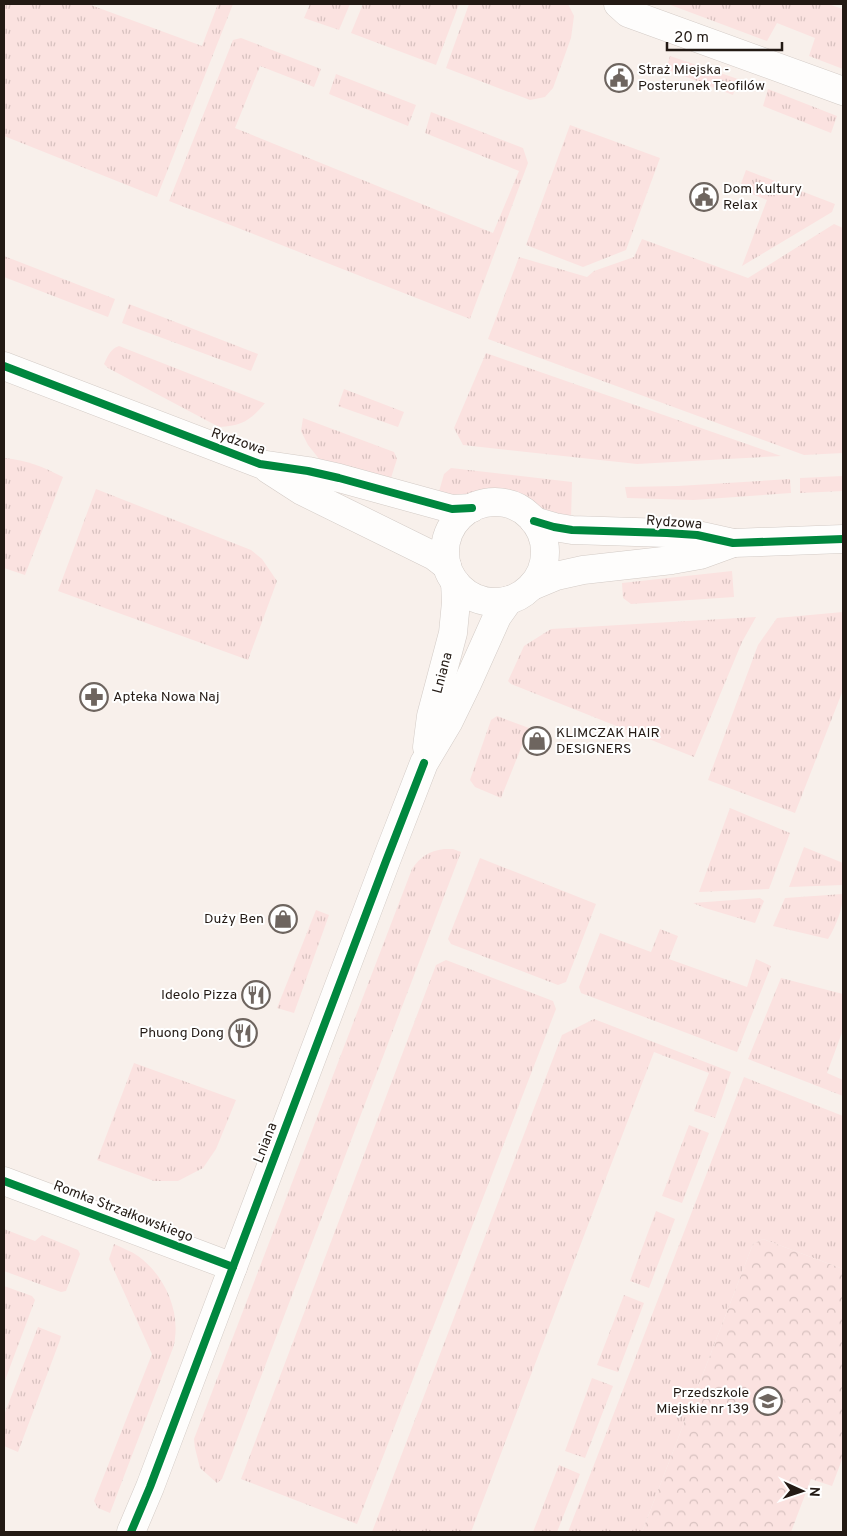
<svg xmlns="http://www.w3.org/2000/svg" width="847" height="1536" font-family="Overpass,sans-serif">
  <defs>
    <pattern id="grass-tufts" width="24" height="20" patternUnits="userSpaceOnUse" patternTransform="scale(1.25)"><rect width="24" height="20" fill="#fbe2e0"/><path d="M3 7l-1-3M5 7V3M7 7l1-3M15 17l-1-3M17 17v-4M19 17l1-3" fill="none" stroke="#d7c1bf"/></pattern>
    <pattern id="park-crowns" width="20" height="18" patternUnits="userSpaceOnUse" patternTransform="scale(1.25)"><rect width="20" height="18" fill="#fbe2e0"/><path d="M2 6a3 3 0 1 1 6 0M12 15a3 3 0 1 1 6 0" fill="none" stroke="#d7c1bf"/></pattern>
  </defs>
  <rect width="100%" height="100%" fill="#f8f0eb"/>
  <g fill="url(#grass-tufts)">
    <path d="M4,4H88L202,46L218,4H233L157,197L4,136Z"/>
    <path d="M310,4H350L339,30L304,18Z"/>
    <path d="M363,4H459L436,65L351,33Z"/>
    <path d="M469,4H568L574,16L571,38L553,88L545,97L530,100L446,68Z"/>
    <path d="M668,4H828L843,9V69L809,56L815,38L777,23L767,41Z"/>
    <path d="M241,38L321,69L314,87L260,66L235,128L493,233L519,171L425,133L431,112L523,148L528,163L470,319L169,201L233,40Z"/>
    <path d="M670,56L738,79L733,95L666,69Z"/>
    <path d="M336,74L416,105L408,126L329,94Z"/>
    <path d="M768,89L837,116L831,133L763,106Z"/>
    <path d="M570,125L660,158L626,250L583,267L526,245Z"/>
    <path d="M746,170L835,204L832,212L742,266L767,200L739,189Z"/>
    <path d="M834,224L843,228V453L804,455L488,339L519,257L587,277L594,271L634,257L642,239L748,278Z"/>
    <path d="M4,256L115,299L108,317L4,277Z"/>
    <path d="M129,304L258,354L251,371L122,323Z"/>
    <path d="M119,346L264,403H265C251,420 242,426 219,427L108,368L104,364C108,356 110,349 119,346Z"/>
    <path d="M486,353L781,456L637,464L463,445L454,428Z"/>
    <path d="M344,389L404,412L398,427L338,406Z"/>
    <path d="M303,418L394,452L397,459L390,481L320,460L308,445L301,431Z"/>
    <path d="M4,458C27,460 43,467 63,477L25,575L4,568Z"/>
    <path d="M451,468L572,482L571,519L543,510L530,500L512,492L491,490L466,496L438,495L444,474Z"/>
    <path d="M843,476V491L800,493V478Z"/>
    <path d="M790,479L791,493L693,500L627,498L625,487L678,486Z"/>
    <path d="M96,489L251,550L262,559L277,581L248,660L58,591Z"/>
    <path d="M732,571L734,597L631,604L623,598L622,583Z"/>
    <path d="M843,612V690L795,813L708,780L758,645L777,618Z"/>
    <path d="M756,617L742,642L694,757L511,684L508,681L524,646L551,629Z"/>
    <path d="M497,716L529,728L501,798L475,787L470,780L491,720Z"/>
    <path d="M730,808L790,833L769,889L699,892Z"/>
    <path d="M804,847L843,863V885L789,887Z"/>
    <path d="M444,849H453L461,852L222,1479L217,1483L200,1468L195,1448L194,1439L412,869C420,857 429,851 444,849Z"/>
    <path d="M480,858L596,904L566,982L558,985L451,944L448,939Z"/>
    <path d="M843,894C843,908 836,926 828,939L773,926L785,898Z"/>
    <path d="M760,898L764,901L755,923L705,908L693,903Z"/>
    <path d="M316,910L329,915L294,1013L277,1008Z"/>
    <path d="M660,929L678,936L669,959L747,987L756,959L771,966L737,1052L581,993L579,987L600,933L651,952Z"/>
    <path d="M446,960L553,1001L556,1009L357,1524L241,1479L436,965Z"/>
    <path d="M781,978L843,994V1030L827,1073L843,1080V1096L748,1059Z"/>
    <path d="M594,1019L731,1072L715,1118L694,1111L709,1073L654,1052L471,1532H372L562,1035Z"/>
    <path d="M134,1063L236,1100L216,1149L203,1168L178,1181H154L97,1160Z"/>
    <path d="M744,1077L843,1116V1269L763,1239L753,1244L642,1532H568Z"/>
    <path d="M689,1125L709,1133L682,1203L662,1196Z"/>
    <path d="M656,1211L675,1219L649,1288L630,1281Z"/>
    <path d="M4,1229L35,1241L42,1235L78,1250L80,1254L66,1291L61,1292L4,1271Z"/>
    <path d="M114,1244C122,1248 131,1251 138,1256C163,1274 179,1307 175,1338C175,1343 173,1348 171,1353L110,1513L98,1508L94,1501L152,1354L109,1259Z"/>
    <path d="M4,1286L32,1296L35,1300L4,1383Z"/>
    <path d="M624,1295L644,1303L618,1372L597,1365Z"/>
    <path d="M38,1327L61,1336L60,1340L18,1452L4,1446V1415Z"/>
    <path d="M592,1378L613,1386L585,1458L565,1451Z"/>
    <path d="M559,1465L580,1474L557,1532H533Z"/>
  </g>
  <path fill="url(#park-crowns)" d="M763,1239L843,1269V1457L832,1486L811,1479L791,1532H642L753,1244Z"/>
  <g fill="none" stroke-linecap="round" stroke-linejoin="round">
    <defs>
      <g id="street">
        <path d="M618,4L628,13L843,91"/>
        <path d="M427,747L431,716L453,633L456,602L455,582"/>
        <path d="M4,1181L233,1267"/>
        <path d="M131,1532L150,1487L386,861L424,763L449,721L467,684L497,617L509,600"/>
      </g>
      <g id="secondary">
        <path d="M4,366L260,464L308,471L339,478L452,509L472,508"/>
        <path d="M268,469L302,491L434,556L447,566"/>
        <circle cx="495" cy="552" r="50"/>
        <path d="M534,521L554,527L572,530L667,533L697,535L733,543L843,539"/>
        <path d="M532,586L556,576L583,570L672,560L700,555L733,543"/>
      </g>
    </defs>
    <use href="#street" stroke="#d3cbc6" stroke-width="29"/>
    <use href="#secondary" stroke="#d3cbc6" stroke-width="29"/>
    <use href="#street" stroke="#fefdfc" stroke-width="28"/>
    <use href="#secondary" stroke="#fefdfc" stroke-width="28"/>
    <defs>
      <g id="cycleway">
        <path d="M4,366L260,464L308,471L339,478L452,509L472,508"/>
        <path d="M534,521L554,527L572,530L667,533L697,535L733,543L843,539"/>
        <path d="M4,1181L233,1267"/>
        <path d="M131,1532L150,1487L386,861L424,763"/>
      </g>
    </defs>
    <use href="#cycleway" stroke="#fff" stroke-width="11"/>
    <use href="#cycleway" stroke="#00873e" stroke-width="8"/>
  </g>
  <defs>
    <symbol id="civic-ring" viewBox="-11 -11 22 22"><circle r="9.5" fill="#fff" stroke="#6e655f" stroke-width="1.5"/><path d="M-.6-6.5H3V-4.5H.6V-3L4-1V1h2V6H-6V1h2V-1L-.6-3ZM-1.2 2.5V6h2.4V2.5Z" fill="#6e655f"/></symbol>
    <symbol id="pharmacy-ring" viewBox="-11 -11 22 22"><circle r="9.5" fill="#fff" stroke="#6e655f" stroke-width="1.5"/><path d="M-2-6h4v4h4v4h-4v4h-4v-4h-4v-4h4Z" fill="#6e655f"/></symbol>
    <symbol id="shop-ring" viewBox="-11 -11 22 22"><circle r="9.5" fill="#fff" stroke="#6e655f" stroke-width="1.5"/><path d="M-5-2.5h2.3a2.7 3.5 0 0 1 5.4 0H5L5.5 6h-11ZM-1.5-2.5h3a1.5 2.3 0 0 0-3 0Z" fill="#6e655f"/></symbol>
    <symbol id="restaurant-ring" viewBox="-11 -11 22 22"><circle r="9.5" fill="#fff" stroke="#6e655f" stroke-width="1.5"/><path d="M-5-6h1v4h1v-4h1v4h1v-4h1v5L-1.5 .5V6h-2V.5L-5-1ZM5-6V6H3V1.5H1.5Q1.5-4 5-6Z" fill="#6e655f"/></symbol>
    <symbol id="school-ring" viewBox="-11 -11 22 22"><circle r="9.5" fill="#fff" stroke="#6e655f" stroke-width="1.5"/><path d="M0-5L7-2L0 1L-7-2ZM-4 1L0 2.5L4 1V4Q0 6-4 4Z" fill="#6e655f"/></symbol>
  </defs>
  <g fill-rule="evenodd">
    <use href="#civic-ring" x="603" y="62" width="32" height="32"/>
    <use href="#civic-ring" x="688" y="181" width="32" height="32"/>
    <use href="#pharmacy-ring" x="78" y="681" width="32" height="32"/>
    <use href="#shop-ring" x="521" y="725" width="32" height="32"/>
    <use href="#shop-ring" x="267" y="903" width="32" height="32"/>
    <use href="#restaurant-ring" x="240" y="979" width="32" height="32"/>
    <use href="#restaurant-ring" x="227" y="1017" width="32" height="32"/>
    <use href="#school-ring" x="752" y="1385" width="32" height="32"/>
  </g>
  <g text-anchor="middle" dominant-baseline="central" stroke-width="4" stroke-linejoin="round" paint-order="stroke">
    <g font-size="14" fill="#231a14" stroke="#fff" text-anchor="start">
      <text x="638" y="70">Straż Miejska -<tspan x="638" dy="16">Posterunek Teofilów</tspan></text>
      <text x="723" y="189">Dom Kultury<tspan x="723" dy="16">Relax</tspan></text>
      <text x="113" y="697">Apteka Nowa Naj</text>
      <text x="556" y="733">KLIMCZAK HAIR<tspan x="556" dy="16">DESIGNERS</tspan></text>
      <text x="264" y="919" text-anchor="end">Duży Ben</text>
      <text x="237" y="995" text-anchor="end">Ideolo Pizza</text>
      <text x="224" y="1033" text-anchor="end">Phuong Dong</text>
      <text x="749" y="1393" text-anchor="end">Przedszkole<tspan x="749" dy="16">Miejskie nr 139</tspan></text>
    </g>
    <g font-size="14" fill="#231a14" stroke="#fff">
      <text transform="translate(238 442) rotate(19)">Rydzowa</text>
      <text transform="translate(674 523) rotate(4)">Rydzowa</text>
      <text transform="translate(443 673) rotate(-75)">Lniana</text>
      <text transform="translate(266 1143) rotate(-69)">Lniana</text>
      <text transform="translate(123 1212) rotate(21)">Romka Strzałkowskiego</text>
    </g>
  </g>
  <rect width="847" height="1536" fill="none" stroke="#231a14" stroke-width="10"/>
  <g transform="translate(802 1491) rotate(93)" stroke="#ffffff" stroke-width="4" paint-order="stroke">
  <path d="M0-4L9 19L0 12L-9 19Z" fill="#231a14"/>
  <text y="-8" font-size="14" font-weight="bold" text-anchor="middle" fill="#231a14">N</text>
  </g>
  <path d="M667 42v8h115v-8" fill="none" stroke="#231a14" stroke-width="2.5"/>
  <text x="674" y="42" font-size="15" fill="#231a14" stroke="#ffffff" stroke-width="4" paint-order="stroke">20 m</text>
</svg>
